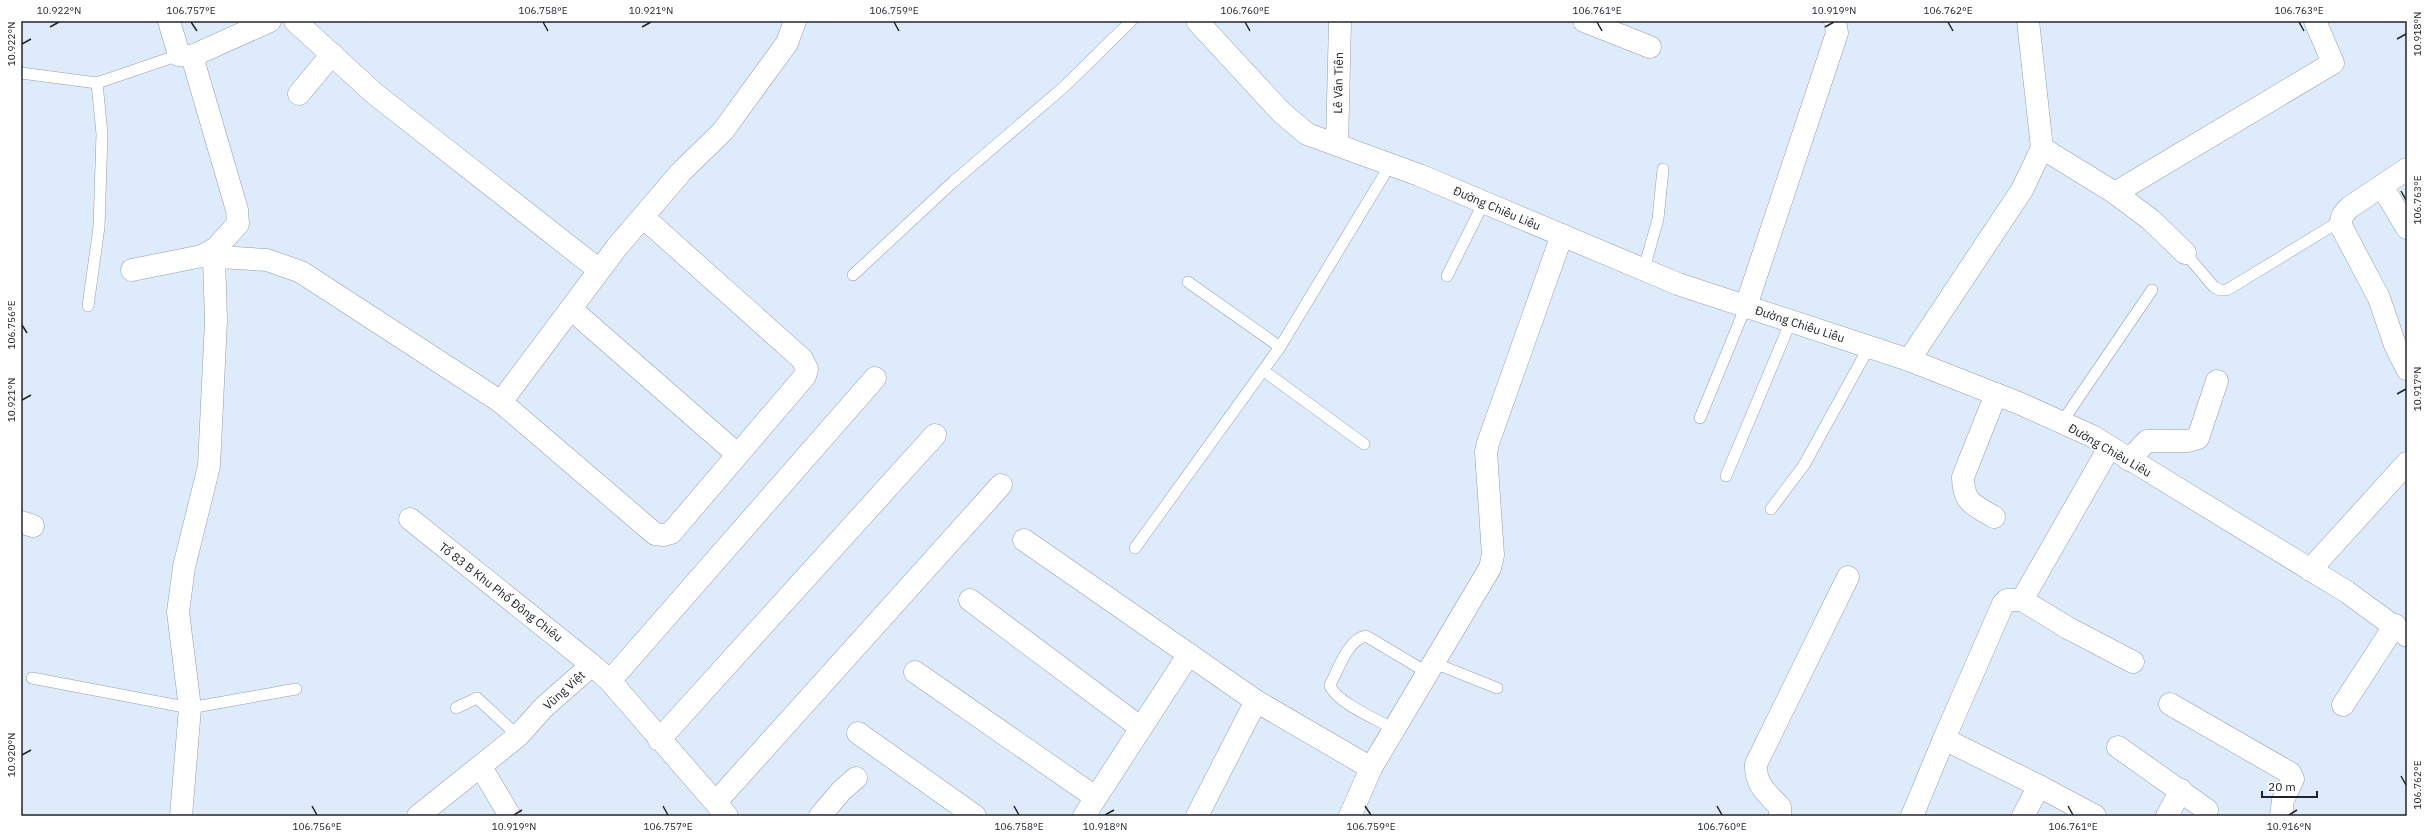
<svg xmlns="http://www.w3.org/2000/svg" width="2428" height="837" font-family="'IBM Plex Sans',sans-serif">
  <rect width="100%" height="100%" fill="#deebfb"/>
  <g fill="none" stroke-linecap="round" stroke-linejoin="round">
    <defs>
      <g id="service">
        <path d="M21,73L97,83"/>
        <path d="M2185,253L2214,287L2220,290H2227L2340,221"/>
        <path d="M1644,269L1658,219L1663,169"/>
        <path d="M853,275L953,182L1065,86L1131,21"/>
        <path d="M1447,276L1484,202"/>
        <path d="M1188,282L1280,347"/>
        <path d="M88,306L99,227L102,134L97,83L179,55"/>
        <path d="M1264,371L1364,444"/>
        <path d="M1700,418L1746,306"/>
        <path d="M2062,422L2152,290"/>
        <path d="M1726,476L1791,321"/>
        <path d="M1771,509L1804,465L1869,347"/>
        <path d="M1135,548L1280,347L1390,165"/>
        <path d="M1434,663L1497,688"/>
        <path d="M32,678L190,708L296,689"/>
        <path d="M456,708L477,698L518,736"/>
        <path d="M1394,729C1378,720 1335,702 1330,685C1338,670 1348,639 1366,636L1428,673"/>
      </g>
      <g id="minor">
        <path d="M169,21L179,55L192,56L270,21"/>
        <path d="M295,21L375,94L599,270"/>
        <path d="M1584,21L1650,47"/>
        <path d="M192,56L237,210L238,224L216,248L202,256"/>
        <path d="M299,94L332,54"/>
        <path d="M1337,145L1340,21"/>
        <path d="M2042,148L2115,193L2151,220L2185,253"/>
        <path d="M2407,169L2350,207C2343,214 2339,218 2342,228L2379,298L2395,345L2407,369"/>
        <path d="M2382,186L2407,228"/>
        <path d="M2115,193L2333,63L2315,21"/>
        <path d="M132,270L202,256L267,260L301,272L501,402L655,534L664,535L671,533L805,376L807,369L802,359L643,217"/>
        <path d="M1746,306L1837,33L1835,21"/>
        <path d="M571,309L737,454"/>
        <path d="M1909,360L2022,190L2042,148L2028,21"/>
        <path d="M501,402L617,247L681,172L723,131L787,43L795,21"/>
        <path d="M2129,460L2147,441H2188L2198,438L2217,381"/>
        <path d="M1994,517C1974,505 1963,503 1963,477L1996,394"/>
        <path d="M410,519L592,665"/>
        <path d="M21,522L33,526"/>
        <path d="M1024,540L1256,701L1371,768"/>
        <path d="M2310,570L2407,463"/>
        <path d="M970,600L1141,728"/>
        <path d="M2022,600L2109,448"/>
        <path d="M915,672L1095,797"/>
        <path d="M610,681L875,378"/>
        <path d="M2170,704L2290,773L2293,779L2283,800L2281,816"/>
        <path d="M2343,705L2395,625"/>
        <path d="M858,733L975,816"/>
        <path d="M659,740L935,435"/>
        <path d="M2118,747L2207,810"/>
        <path d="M481,767L510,816"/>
        <path d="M716,802L1001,485"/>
        <path d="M181,816L190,708L178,612L184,567L209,466L216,321L214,257"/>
        <path d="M418,816L518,736L544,707L592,665L610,681L727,816"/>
        <path d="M820,816L842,790L856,778"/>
        <path d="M1084,816L1189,654"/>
        <path d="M1197,816L1256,701"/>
        <path d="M1350,816L1371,768L1490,568L1493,555L1486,452L1488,443L1562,235"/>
        <path d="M1780,816V807C1767,793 1755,785 1756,764L1848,577"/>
        <path d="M1912,816L1944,739"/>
        <path d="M2023,816L2039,786"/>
        <path d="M2095,816L2039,786L1944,739L2003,604L2007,600H2022L2068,628L2133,662"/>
        <path d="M2167,816L2181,790"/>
      </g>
      <path id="tertiary" d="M1197,21L1281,112L1307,134L1419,175L1678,284L1909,360L2021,404L2092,436L2347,592L2407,636"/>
    </defs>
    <use href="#service" stroke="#939faf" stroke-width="12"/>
    <use href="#minor" stroke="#939faf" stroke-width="23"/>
    <use href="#tertiary" stroke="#939faf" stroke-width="23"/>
    <use href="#service" stroke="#fff" stroke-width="11"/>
    <use href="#minor" stroke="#fff" stroke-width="22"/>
    <use href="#tertiary" stroke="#fff" stroke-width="22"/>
  </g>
  <path fill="none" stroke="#20252b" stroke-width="1.5" d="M191,22L197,31M543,22L548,31M894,22L899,31M1245,22L1250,31M1597,22L1602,31M1948,22L1953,31M2299,22L2304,31M50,27L59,22M642,27L651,22M1825,27L1834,22M2397,39L2406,34M22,44L31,39M2401,191L2406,200M22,325L27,333M2397,394L2406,389M22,400L31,395M22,755L31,750M2401,776L2406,785M312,806L317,815M663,806L668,815M1014,806L1019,815M1365,806L1371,815M1717,806L1722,815M2068,806L2073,815M514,815L522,810M1105,815L1114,810M2289,815L2297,810"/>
  <g text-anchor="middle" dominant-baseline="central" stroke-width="3" stroke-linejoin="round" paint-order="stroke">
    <g font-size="12" fill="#20252b" stroke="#fff">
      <text transform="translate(1338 83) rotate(-89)">Lê Văn Tiên</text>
      <text transform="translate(1497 208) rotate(23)">Đường Chiêu Liêu</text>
      <text transform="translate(1800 324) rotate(18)">Đường Chiêu Liêu</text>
      <text transform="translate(2110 450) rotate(30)">Đường Chiêu Liêu</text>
      <text transform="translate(501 592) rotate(38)">Tổ 83 B Khu Phố Đông Chiêu</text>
      <text transform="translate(564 690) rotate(-42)">Vũng Việt</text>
    </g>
  </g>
  <rect width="2428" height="837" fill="none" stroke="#ffffff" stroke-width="44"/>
  <path d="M2262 791v6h55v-6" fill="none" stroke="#20252b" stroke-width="2"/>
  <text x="2268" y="791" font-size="12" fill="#20252b" stroke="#ffffff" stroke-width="3" paint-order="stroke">20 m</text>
  <rect x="22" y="22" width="2384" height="793" fill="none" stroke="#20252b" stroke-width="1.5"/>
  <g font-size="10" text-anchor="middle" fill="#20252b">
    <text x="59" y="14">10.922°N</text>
    <text x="191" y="14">106.757°E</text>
    <text x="543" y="14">106.758°E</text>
    <text x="651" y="14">10.921°N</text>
    <text x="894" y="14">106.759°E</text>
    <text x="1245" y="14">106.760°E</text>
    <text x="1597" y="14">106.761°E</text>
    <text x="1834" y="14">10.919°N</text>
    <text x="1948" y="14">106.762°E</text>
    <text x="2299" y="14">106.763°E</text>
    <text transform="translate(2417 34) rotate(-90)" y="4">10.918°N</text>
    <text transform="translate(11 44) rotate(-90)" y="4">10.922°N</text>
    <text transform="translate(2417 200) rotate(-90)" y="4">106.763°E</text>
    <text transform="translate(11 325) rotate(-90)" y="4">106.756°E</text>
    <text transform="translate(2417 389) rotate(-90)" y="4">10.917°N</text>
    <text transform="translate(11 400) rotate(-90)" y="4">10.921°N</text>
    <text transform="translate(11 755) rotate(-90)" y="4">10.920°N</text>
    <text transform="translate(2417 785) rotate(-90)" y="4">106.762°E</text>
    <text x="317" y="830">106.756°E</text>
    <text x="514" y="830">10.919°N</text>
    <text x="668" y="830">106.757°E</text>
    <text x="1019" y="830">106.758°E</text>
    <text x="1105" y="830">10.918°N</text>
    <text x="1371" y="830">106.759°E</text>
    <text x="1722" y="830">106.760°E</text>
    <text x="2073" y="830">106.761°E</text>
    <text x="2289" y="830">10.916°N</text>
  </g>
</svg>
